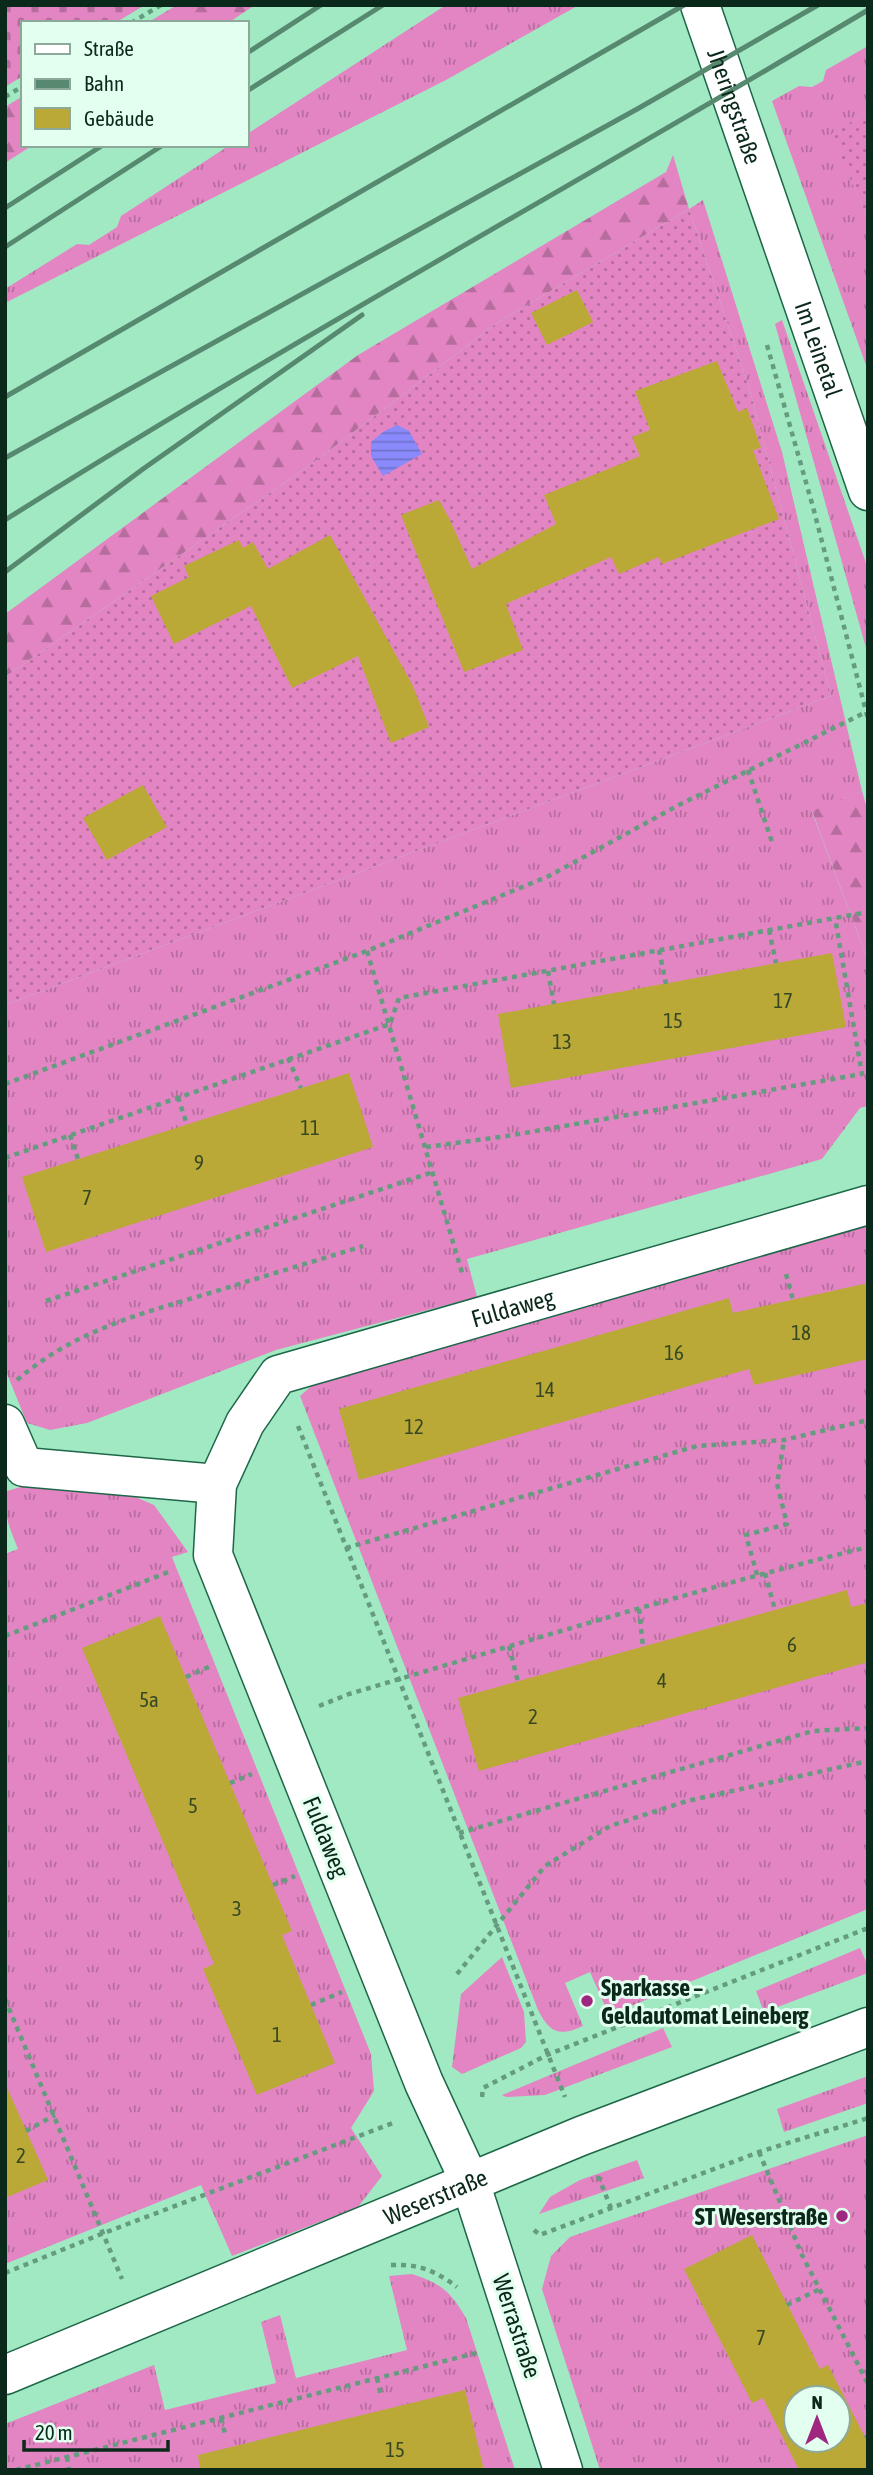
<svg xmlns="http://www.w3.org/2000/svg" width="873" height="2475" font-family="'Asap Condensed',sans-serif">
  <defs>
    <pattern id="grass-tufts" width="24" height="20" patternUnits="userSpaceOnUse" patternTransform="scale(1.75)"><rect width="24" height="20" fill="#e385c3"/><path d="M3 7l-1-3M5 7V3M7 7l1-3M15 17l-1-3M17 17v-4M19 17l1-3" fill="none" stroke="#b66d9e"/></pattern>
    <pattern id="forest-firs" width="22" height="20" patternUnits="userSpaceOnUse" patternTransform="scale(1.75)"><rect width="22" height="20" fill="#e385c3"/><path d="M5 1l3.5 6h-7zM16 11l3.5 6h-7z" fill="#b66d9e"/></pattern>
    <pattern id="cemetery-stones" width="16" height="16" patternUnits="userSpaceOnUse" patternTransform="scale(1.75)"><rect width="16" height="16" fill="#e385c3"/><path d="M2 7V4a2 2 0 0 1 4 0v3zM10 15v-3a2 2 0 0 1 4 0v3z" fill="#b66d9e"/></pattern>
    <pattern id="garden-dots" width="8" height="8" patternUnits="userSpaceOnUse" patternTransform="scale(1.75)"><rect width="8" height="8" fill="#e385c3"/><path d="M2 2h.1M6 6h.1" fill="none" stroke="#b66d9e" stroke-width="1.8" stroke-linecap="round"/></pattern>
    <pattern id="water-rules" width="6" height="5" patternUnits="userSpaceOnUse" patternTransform="scale(1.75)"><rect width="6" height="5" fill="#8a8afc"/><path d="M0 2.5h6" fill="none" stroke="#6f71cb"/></pattern>
  </defs>
  <rect width="100%" height="100%" fill="#a1e9c3"/>
  <g fill="url(#grass-tufts)" fill-rule="evenodd">
    <path d="M446,5H579L446,80L5,303V289L77,244L89,245L117,227L121,216L230,145H247V134Z"/>
    <path d="M868,46V112L832,134L868,220V371L772,101L799,86L812,87L823,81L826,70Z"/>
    <path d="M703,200L782,452L862,791L812,812L868,961V1106L860,1108L822,1159L467,1259L477,1297L276,1350L87,1423L50,1430L27,1423L5,1369V1151L7,1143L5,1141V1005L831,696L750,391L689,209Z"/>
    <path d="M782,320L868,569V655L775,324Z"/>
    <path d="M868,1222V1909L609,2015L590,1972L565,1983L583,2026C559,2037 550,2033 538,2010L300,1396L315,1383Z"/>
    <path d="M47,1479L115,1488L154,1505L188,1552L172,1557L371,2054L374,2091L351,2128L382,2176L358,2207L232,2256L201,2185L5,2264V1554L18,1549C10,1529 2,1512 7,1491Z"/>
    <path d="M860,1948L868,1966V1973L764,2012L756,1991Z"/>
    <path d="M502,1957L524,2012L526,2042L521,2048L462,2074L452,2067L461,1994Z"/>
    <path d="M663,2028L672,2047L545,2095L506,2097L502,2095Z"/>
    <path d="M868,2076V2103L784,2132L777,2109Z"/>
    <path d="M868,2135V2470H600L542,2289L551,2256L570,2237ZM796,2398H838V2440H796Z"/>
    <path d="M637,2160L644,2178L539,2214L550,2197L580,2180Z"/>
    <path d="M412,2274C442,2284 450,2291 466,2318L515,2470H5V2424L154,2365L165,2410L276,2383L261,2322L280,2315L296,2378L407,2350L389,2276Z"/>
  </g>
  <g fill="url(#forest-firs)">
    <path d="M177,5H255L228,23H147Z"/>
    <path d="M23,96V145H33L5,163V107Z"/>
    <path d="M673,155L689,209L497,323L313,463L5,677V614L358,355L666,172Z"/>
    <path d="M862,791L868,812V961L812,811Z"/>
  </g>
  <path fill="url(#cemetery-stones)" d="M5,5H145L115,23H23V76L5,87Z"/>
  <g fill="url(#garden-dots)">
    <path d="M868,112V220L831,134Z"/>
    <path d="M689,209L750,391L831,696L5,1005V677L313,463L497,323Z"/>
  </g>
  <path fill="url(#water-rules)" d="M397,425L409,431L422,454L383,476L371,456V442L383,432Z"/>
  <g fill="#baa937" fill-rule="evenodd">
    <path d="M577,290L593,322L547,345L531,313Z"/>
    <path d="M717,361L738,412L747,408L761,448L753,450L779,519L662,564L659,557L619,574L611,557L506,604L523,650L464,672L401,515L439,500L449,518L472,569L556,524L544,495L640,456L632,437L650,430L635,391Z"/>
    <path d="M330,535L413,686L429,727L391,743L358,656L292,688L251,606L174,644L151,596L189,577L184,566L239,540L243,548L253,542L268,569Z"/>
    <path d="M143,785L167,827L107,860L83,818Z"/>
    <path d="M832,953L846,1027L511,1088L498,1014Z"/>
    <path d="M349,1073L373,1147L46,1252L22,1177Z"/>
    <path d="M868,1283V1359L754,1385L749,1369L359,1480L339,1409L729,1298L733,1313Z"/>
    <path d="M847,1590L851,1607L868,1603V1662L479,1771L458,1698Z"/>
    <path d="M160,1616L292,1931L282,1935L335,2063L257,2095L203,1969L214,1964L82,1648Z"/>
    <path d="M5,2083L48,2180L5,2198Z"/>
    <path d="M752,2235L820,2369L828,2365L868,2443V2470H799L763,2398L752,2403L684,2269ZM796,2398H838V2440H796Z"/>
    <path d="M465,2390L484,2470H200L198,2455Z"/>
  </g>
  <g fill="none" stroke-linecap="round" stroke-linejoin="round">
    <defs>
      <g id="minor">
        <path d="M5,1424L24,1467L217,1484"/>
        <path id="s1" d="M5,2375L581,2136L868,2027"/>
        <path id="s2" d="M563,2470L470,2182L424,2083L213,1555L217,1484L245,1423L278,1375L868,1205"/>
      </g>
      <g id="secondary">
        <path id="s3" d="M700,5L868,491"/>
      </g>
    </defs>
    <use href="#minor" stroke="#1d6748" stroke-width="41"/>
    <use href="#secondary" stroke="#1d6748" stroke-width="41"/>
    <g stroke="#659c80" stroke-width="4.5" stroke-dasharray="5 5" stroke-linecap="butt">
      <path d="M131,23L161,5"/>
      <path d="M5,97L23,86"/>
      <path d="M767,345L813,507L868,719"/>
      <path d="M748,770L773,845"/>
      <path d="M769,930L776,963"/>
      <path d="M659,950L666,984"/>
      <path d="M367,951L463,1276"/>
      <path d="M548,971L554,1004"/>
      <path d="M288,1058L301,1088"/>
      <path d="M5,1084L367,951L549,876L677,806L866,712"/>
      <path d="M178,1097L187,1125"/>
      <path d="M70,1135L78,1159"/>
      <path d="M426,1147L507,1136L862,1074L835,918"/>
      <path d="M5,1158L390,1024L399,998L868,912"/>
      <path d="M786,1274L793,1300"/>
      <path d="M46,1301L433,1172"/>
      <path d="M17,1380C74,1331 139,1314 210,1293C261,1277 312,1262 363,1246"/>
      <path d="M298,1426L565,2097"/>
      <path d="M346,1548L697,1446L784,1440L868,1420"/>
      <path d="M765,1573L775,1610"/>
      <path d="M757,1575L746,1535L787,1524L777,1484L784,1440"/>
      <path d="M639,1609L643,1647"/>
      <path d="M5,1636L171,1571"/>
      <path d="M509,1646L518,1682"/>
      <path d="M186,1677L211,1666"/>
      <path d="M319,1706L349,1694C521,1643 693,1590 868,1547"/>
      <path d="M230,1783L252,1774"/>
      <path d="M459,1833L813,1731L868,1728"/>
      <path d="M273,1885L295,1876"/>
      <path d="M457,1974L545,1866L610,1826L687,1801L868,1761"/>
      <path d="M5,1999L122,2279"/>
      <path d="M311,2005L342,1992"/>
      <path d="M482,2097L483,2088L547,2055L868,1928"/>
      <path d="M26,2131L55,2115"/>
      <path d="M759,2152L802,2255L868,2384"/>
      <path d="M598,2176L611,2208"/>
      <path d="M534,2230L540,2235L759,2152L868,2118"/>
      <path d="M391,2265C419,2264 434,2270 457,2287"/>
      <path d="M5,2273L104,2233L393,2123"/>
      <path d="M787,2305L820,2289"/>
      <path d="M377,2378L381,2396"/>
      <path d="M221,2418L225,2434"/>
      <path d="M865,2438L868,2436"/>
      <path d="M67,2457L69,2470"/>
      <path d="M16,2470L480,2352"/>
    </g>
    <use href="#minor" stroke="#fff" stroke-width="38"/>
    <use href="#secondary" stroke="#fff" stroke-width="38"/>
    <g stroke="#56896f" stroke-width="5">
      <path d="M247,53L321,5"/>
      <path d="M247,91L383,5"/>
      <path d="M5,208L103,145"/>
      <path d="M5,247L163,145"/>
      <path d="M5,397L684,5"/>
      <path d="M5,458L639,108L818,5"/>
      <path d="M5,520C288,342 581,181 868,10"/>
      <path d="M5,572L143,469L362,315"/>
    </g>
  </g>
  <g fill="#9f277f" stroke="#e3ffef" stroke-width="2.5">
    <circle cx="587" cy="2001" r="7"/>
    <circle cx="842" cy="2216" r="7"/>
  </g>
  <g text-anchor="middle" dominant-baseline="central" stroke-width="6" stroke-linejoin="round" paint-order="stroke">
    <g font-size="21" fill="#374922">
      <text x="783" y="1000">17</text>
      <text x="673" y="1020">15</text>
      <text x="562" y="1041">13</text>
      <text x="310" y="1127">11</text>
      <text x="199" y="1162">9</text>
      <text x="87" y="1197">7</text>
      <text x="801" y="1332">18</text>
      <text x="674" y="1352">16</text>
      <text x="545" y="1389">14</text>
      <text x="414" y="1426">12</text>
      <text x="792" y="1644">6</text>
      <text x="662" y="1680">4</text>
      <text x="149" y="1699">5a</text>
      <text x="533" y="1716">2</text>
      <text x="193" y="1805">5</text>
      <text x="237" y="1908">3</text>
      <text x="277" y="2034">1</text>
      <text x="21" y="2155">2</text>
      <text x="761" y="2337">7</text>
      <text x="395" y="2449">15</text>
    </g>
    <g font-size="24" fill="#0b291b" stroke="#e3ffef">
      <text stroke="none"><textPath href="#s3" startOffset="107">Jheringstraße</textPath></text>
      <text stroke="none"><textPath href="#s3" startOffset="364">Im Leinetal</textPath></text>
      <text stroke="none"><textPath href="#s2" startOffset="1421">Fuldaweg</textPath></text>
      <text transform="translate(326 1837) rotate(68)">Fuldaweg</text>
      <text stroke="none"><textPath href="#s1" startOffset="466">Weserstraße</textPath></text>
      <text transform="translate(517 2326) rotate(72)">Werrastraße</text>
    </g>
    <g font-size="24" font-weight="bold" fill="#0b291b" stroke="#e3ffef" text-anchor="start">
      <text x="601" y="1987">Sparkasse –<tspan x="601" dy="28">Geldautomat Leineberg</tspan></text>
      <text x="828" y="2216" text-anchor="end">ST Weserstraße</text>
    </g>
  </g>
  <rect width="873" height="2475" fill="none" stroke="#0b291b" stroke-width="14"/>
  <rect x="21" y="21" width="228" height="126" fill="#e3ffef" stroke="#8da99a" stroke-width="2"/>
  <rect x="35" y="44" width="35" height="10" fill="#ffffff" stroke="#8da99a" stroke-width="2"/>
  <text x="84" y="56" font-size="21" fill="#0b291b">Straße</text>
  <rect x="35" y="79" width="35" height="10" fill="#56896f" stroke="#8da99a" stroke-width="2"/>
  <text x="84" y="91" font-size="21" fill="#0b291b">Bahn</text>
  <rect x="35" y="108" width="35" height="21" fill="#baa937" stroke="#8da99a" stroke-width="2"/>
  <text x="84" y="126" font-size="21" fill="#0b291b">Gebäude</text>
  <g transform="translate(817 2419)"><circle r="33" fill="#e3ffef" stroke="#8da99a" stroke-width="2"/>
  <path d="M0-5L12 26L0 18L-12 26Z" fill="#9f277f"/>
  <text y="-10" font-size="19" font-weight="bold" text-anchor="middle" fill="#0b291b">N</text>
  </g>
  <path d="M24 2440v10h144v-10" fill="none" stroke="#0b291b" stroke-width="3.5"/>
  <text x="35" y="2440" font-size="21" fill="#0b291b" stroke="#e3ffef" stroke-width="5" paint-order="stroke">20 m</text>
</svg>
